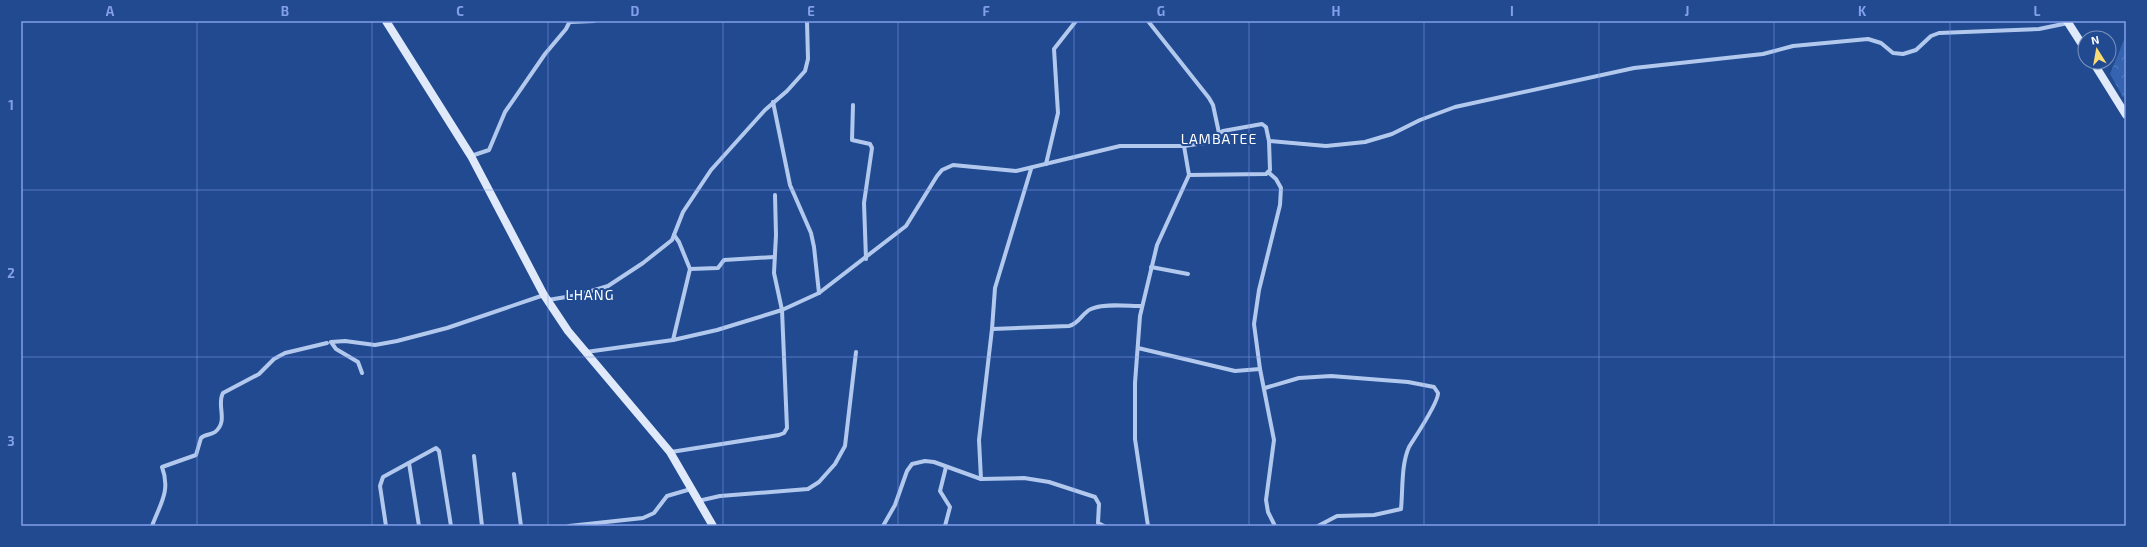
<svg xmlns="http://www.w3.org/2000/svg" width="2147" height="547" font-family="'Exo 2',sans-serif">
  <defs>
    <pattern id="forest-crowns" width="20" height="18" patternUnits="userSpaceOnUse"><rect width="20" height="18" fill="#3563af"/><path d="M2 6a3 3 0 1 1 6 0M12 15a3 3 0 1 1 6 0" fill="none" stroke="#537abb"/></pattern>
  </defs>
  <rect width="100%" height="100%" fill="#214a91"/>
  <path fill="url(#forest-crowns)" d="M2126,35V96L2123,97L2110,74Z"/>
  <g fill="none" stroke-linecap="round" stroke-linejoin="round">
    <g stroke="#b2c9ed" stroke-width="4">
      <path d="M1148,21L1209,98L1213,105L1219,133"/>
      <path d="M570,22L594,21"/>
      <path d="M773,102L790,185L811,233L814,247L819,293"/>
      <path d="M853,105L852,140L870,144L872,148L864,203L866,259"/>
      <path d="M471,156L489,150L505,112L545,54L566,29L570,21"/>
      <path d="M1046,164L1058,113L1054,49L1076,21"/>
      <path d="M1268,172L1276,179L1281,188L1280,205L1259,290L1254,324L1260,369L1274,440L1266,500L1268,512L1275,526"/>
      <path d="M1189,175L1266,174L1270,170L1269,141"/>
      <path d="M674,235L679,242L690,269"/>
      <path d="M1151,267L1188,274"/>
      <path d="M548,300L578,295L608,286L643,263L672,240L683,212L711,170L765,110L787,91L805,71L808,59L807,21"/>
      <path d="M992,329L1069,326C1079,324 1082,313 1091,309C1102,303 1128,306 1141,306"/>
      <path d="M673,340L690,269L718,268L724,260L774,257"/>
      <path d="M1138,348L1235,371L1260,369"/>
      <path d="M586,352L673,340L717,330L782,310L819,293L906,226L937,176L942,170L953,165L1016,171L1120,146H1184L1204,143L1223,131L1262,124L1266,127L1269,141L1326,146L1365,142L1392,134L1420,120L1455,107L1634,68L1763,54L1793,46L1868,39L1881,43L1893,53L1903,54L1916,50L1931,36L1939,33L2039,29L2068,23"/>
      <path d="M362,373L358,362L336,349L331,342L345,341L375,345L397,341L447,328L544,295"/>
      <path d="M1265,388L1299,378L1331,376L1408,382L1434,387L1438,393C1439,402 1415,437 1409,447C1401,465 1403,489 1401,509L1374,515L1337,516L1318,526"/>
      <path d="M671,452L779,435L784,433L787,428L782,310L774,273L776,235L775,195"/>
      <path d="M474,456L482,526"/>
      <path d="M409,463L419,526"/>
      <path d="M514,474L521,526"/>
      <path d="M981,479L979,440L992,329L995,288L1031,169"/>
      <path d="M698,501L720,496L808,489L819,482L835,464L845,446L856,352"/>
      <path d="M152,526C160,504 171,491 162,467L196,455L201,438C205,434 211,435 215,432C229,421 216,405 223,393L259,374L274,359L285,353L327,343"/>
      <path d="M386,526L380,486L383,477L436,448L439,451L451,526"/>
      <path d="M569,526L643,518L654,513L667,496L691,489"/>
      <path d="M883,526L895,505L907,471L912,464L925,461L934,462L981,479L1024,478L1049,482L1095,497L1099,504L1098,523L1104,526"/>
      <path d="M945,526L950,507L940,491L946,467"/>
      <path d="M1148,526L1135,439V383L1140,316L1157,245L1189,175L1184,146"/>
    </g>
    <g stroke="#dfe9fa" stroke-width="8">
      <path d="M386,21L471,156L544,295L568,331L670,452L713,526"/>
      <path d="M2067,21L2085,49"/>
      <path d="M2093,62L2126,115"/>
    </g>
  </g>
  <path fill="none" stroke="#839eea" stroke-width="1" stroke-opacity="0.55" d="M197,21V526M372,21V526M548,21V526M723,21V526M898,21V526M1074,21V526M1249,21V526M1424,21V526M1599,21V526M1774,21V526M1950,21V526M21,190H2126M21,357H2126"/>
  <g text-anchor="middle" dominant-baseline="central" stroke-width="4" stroke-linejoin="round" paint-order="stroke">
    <g font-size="14" letter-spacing="1" fill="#fff" stroke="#214a91">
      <text x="1219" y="138">LAMBATEE</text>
      <text x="590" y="294">LHANG</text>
    </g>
  </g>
  <rect width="2147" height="547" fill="none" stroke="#214a91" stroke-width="44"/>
  <g transform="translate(2097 50) rotate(349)"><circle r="19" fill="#214a91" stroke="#7a92bd"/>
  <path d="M0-3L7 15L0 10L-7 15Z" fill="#f9dc74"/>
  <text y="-6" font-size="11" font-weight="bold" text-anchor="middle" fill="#ffffff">N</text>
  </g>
  <rect x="22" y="22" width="2103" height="503" fill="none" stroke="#839eea" stroke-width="1.5"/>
  <g font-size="13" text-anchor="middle" font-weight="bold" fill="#839eea">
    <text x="110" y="16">A</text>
    <text x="285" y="16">B</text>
    <text x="460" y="16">C</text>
    <text x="635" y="16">D</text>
    <text x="811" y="16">E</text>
    <text x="986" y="16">F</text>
    <text x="1161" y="16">G</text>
    <text x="1336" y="16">H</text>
    <text x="1512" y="16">I</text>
    <text x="1687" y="16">J</text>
    <text x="1862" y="16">K</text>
    <text x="2037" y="16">L</text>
    <text x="11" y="110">1</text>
    <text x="11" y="278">2</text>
    <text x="11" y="446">3</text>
  </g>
</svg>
